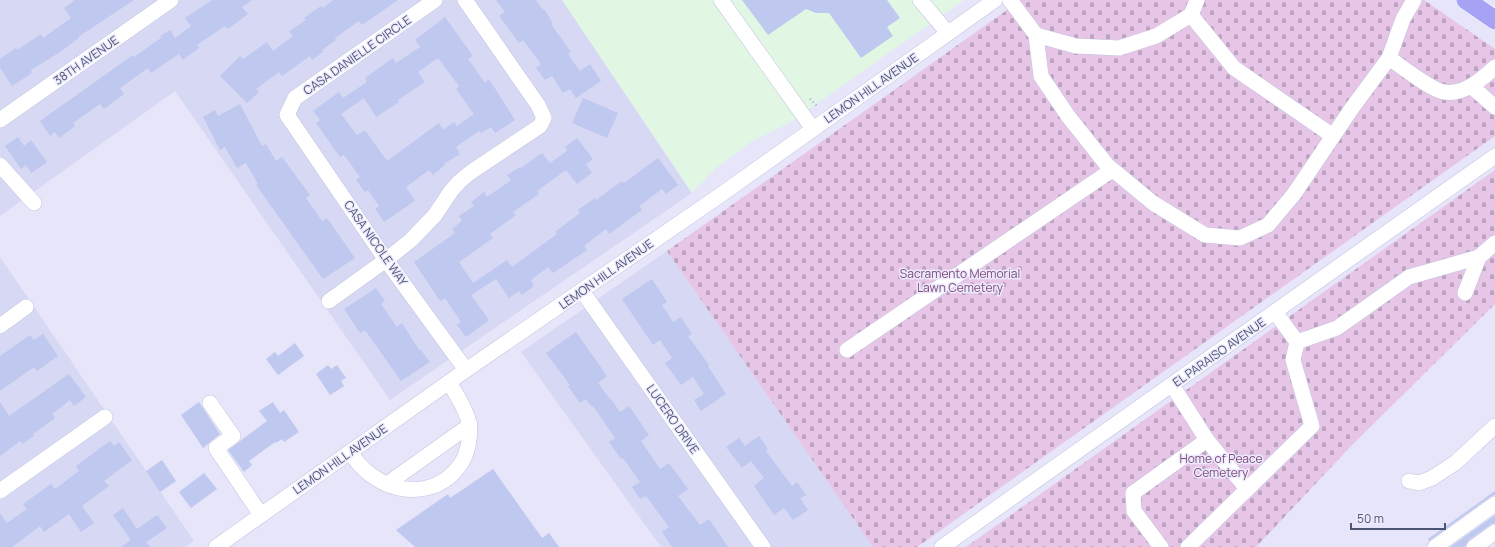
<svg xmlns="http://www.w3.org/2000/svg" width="1495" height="547" font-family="Manrope,sans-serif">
  <defs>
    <pattern id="cemetery-stones" width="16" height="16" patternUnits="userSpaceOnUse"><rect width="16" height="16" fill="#e7c5e7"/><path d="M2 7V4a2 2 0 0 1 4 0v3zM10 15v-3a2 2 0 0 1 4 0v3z" fill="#bda3c0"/></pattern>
  </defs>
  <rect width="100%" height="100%" fill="#e6e5fa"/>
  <g fill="#d7d8f3">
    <path d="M0,0H562L692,193L390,400L175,91L0,216Z"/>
    <path d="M667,251L873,547H661L521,352Z"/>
    <path d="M0,257L194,541L185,547H0Z"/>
  </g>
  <path fill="#e2f7e3" d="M562,0H964L789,123L751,142L715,169L692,193Z"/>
  <g fill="url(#cemetery-stones)">
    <path d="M1021,0H1424L1495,49V136L917,547H873L667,251Z"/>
    <path d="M1495,170V304L1352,445L1256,547H966Z"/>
  </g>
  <g fill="#bfc8ee" fill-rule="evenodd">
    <path d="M75,0H134L78,37L79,38L60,52L31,70L32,73L12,86L0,68V59L16,48L17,50L41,34L43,38L71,18L64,8Z"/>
    <path d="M212,0H252L242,7L248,14L228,29L225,26L197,45L199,48L183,60L179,54L151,73L148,68L120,88L124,94L104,109L100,104L73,123L75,126L59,138L55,132L50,136L40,121L133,55L134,57L161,38L160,36L170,30L175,38L191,26L185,18Z"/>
    <path d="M333,0H398L362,25L359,21L335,38L336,40L322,50L323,52L312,60L310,56L282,76L279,72L256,89L259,92L247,103L220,76L240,56L243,59L267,42L273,51L293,36L289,31L306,20L304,18L321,6L323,8Z"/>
    <path d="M496,0H536L543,10L544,9L553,23L551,24L571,52L568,54L580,71L590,64L601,81L576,98L570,89L563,93L552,76L545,80L536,68L541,64L523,40L519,43L499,16L505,12Z"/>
    <path d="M742,0H887L900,18L887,27L893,36L861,58L829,13H816L806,9L768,35Z"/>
    <path d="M445,17L473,56L468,59L485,83L489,79L515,120L495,133L491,127L481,133L479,131L456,147L460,154L444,164L445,165L433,175L429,170L406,187L415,201L384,222L375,209L379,206L368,190L365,192L356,180L360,177L344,155L340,157L316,123L320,120L313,111L339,92L343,98L367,82L365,78L393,58L396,63L420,47L415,40ZM438,58L459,86L456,89L474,114L457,126L454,122L443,130L439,123L387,161L365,130L357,135L341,114L364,98L376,117L399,102L398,100L425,82L418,72Z"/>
    <path d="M583,98L618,113L607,138L572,123Z"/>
    <path d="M240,104L262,146L266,144L276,161L282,157L310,195L306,198L322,221L327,218L355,258L323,279L256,185L258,184L246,163L237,168L225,147L220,150L203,117L215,110L218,116Z"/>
    <path d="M18,137L24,146L31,140L47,162L31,173L26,165L21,169L5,146Z"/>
    <path d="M577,138L593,159L586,164L592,173L577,184L566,170L537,191L539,194L513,212L516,215L490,234L493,238L459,262L473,283L507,260L512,267L557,234L555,232L580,213L578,210L595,198L596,200L622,181L624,183L658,158L678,185L666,194L662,189L639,206L642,210L609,234L606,229L584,246L587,250L553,273L548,267L531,280L534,286L522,295L519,291L509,298L496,279L471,295L489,320L466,337L457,325L461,322L445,298L440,301L414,262L455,233L452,229L462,221L459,216L474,206L471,202L484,192L487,197L511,180L507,175L520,167L521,168L542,153L550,163L567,151L565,147Z"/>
    <path d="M652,279L667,302L662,305L673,322L681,317L692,334L688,336L709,365L708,366L726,394L701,411L694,400L704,394L693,377L681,385L665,363L672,358L660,340L653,345L622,299Z"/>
    <path d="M376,288L385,301L381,304L397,327L402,323L419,350L420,349L430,362L401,381L365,330L360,333L344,309Z"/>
    <path d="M576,332L607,376L598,383L610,399H611L620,412L629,406L649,435L641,441L660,469L669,463L688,489L678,496L700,525L709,519L728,547H672L662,532L669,527L646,496L640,499L632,487L640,482L623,458L621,459L609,442L615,438L593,406L592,407L586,399L580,403L568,386L570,385L546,353Z"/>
    <path d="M43,334L58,356L37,371L34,367L0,391V356L30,335L34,340Z"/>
    <path d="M295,343L304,356L278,375L266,359L275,352L278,356Z"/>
    <path d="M328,365L331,369L337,365L346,378L341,381L344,386L330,395L316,374Z"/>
    <path d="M69,374L86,397L74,406L70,400L52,414L55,418L33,434L34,436L22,444L20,441L0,456V402L9,416Z"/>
    <path d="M199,402L220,434L203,448L181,415Z"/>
    <path d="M273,402L280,413L284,410L299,432L284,442L282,439L276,443L275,442L249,461L252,465L244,472L228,450L267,421L259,411Z"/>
    <path d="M759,436L768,449L766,451L792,486L797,482L806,495L800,498L808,510L793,520L784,508L774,515L754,486L764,478L751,461L742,468L726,447L739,438L745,446Z"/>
    <path d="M110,441L114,446L119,442L132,460L104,481L109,486L82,506L94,523L81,532L69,514L44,532L40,526L12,547H0V513L7,523L27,509L23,504L51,484L55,489L79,471L76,466Z"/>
    <path d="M162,460L176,481L160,492L146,471Z"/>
    <path d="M493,469L542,538L549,533L559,547H415L396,530L448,494L450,498Z"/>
    <path d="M204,473L217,489L191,508L179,492Z"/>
    <path d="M1495,491V495L1490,497L1429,541L1428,539Z"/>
    <path d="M123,508L137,529L157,515L167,528L146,542L150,547H121L131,540L113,515Z"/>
    <path d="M1495,515V523L1490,525L1469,540L1465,547H1450Z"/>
  </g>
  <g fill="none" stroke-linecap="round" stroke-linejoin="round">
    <defs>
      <g id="minor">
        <path d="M435,0L295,98L287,115L386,260L466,370"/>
        <path d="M721,0L813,129"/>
        <path d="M920,0L948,33"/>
        <path d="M1010,0L1036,35L1041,76L1068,116L1107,165L1153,203L1205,235L1240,238L1268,225L1294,194L1352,108L1389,58L1403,19L1414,0"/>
        <path d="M1191,15L1234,68L1333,136"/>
        <path d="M1036,35L1076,46L1119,48L1156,36L1191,15L1197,0"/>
        <path d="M1389,58C1401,66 1431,90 1444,92C1464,95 1481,80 1495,67"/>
        <path d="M1471,86L1495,107"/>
        <path d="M0,120L171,0"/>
        <path d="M0,165L34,203"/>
        <path d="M582,291L763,547"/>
        <path d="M1465,293L1479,257L1495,243"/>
        <path d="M329,301L386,260L411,240L435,215L451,191L460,181L471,172L540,126L544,118L538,105L465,0"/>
        <path d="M1275,312L1297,342L1337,328L1409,277L1479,257"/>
        <path d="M0,326L26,307"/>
        <path d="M847,350L1112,170"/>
        <path d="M210,403L233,436L216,448L261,515"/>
        <path d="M1207,440L1247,489"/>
        <path d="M350,452C356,461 362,469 371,475C401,497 441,495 462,462C468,452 471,435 469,423C466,408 456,395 449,382"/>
        <path d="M1409,481L1419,483L1432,478L1455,463L1495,426"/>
        <path d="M387,484L470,425"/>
        <path d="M0,491L105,417"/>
        <path d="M216,547L466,370L719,196L995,0"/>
        <path d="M942,547L1495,156"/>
        <path d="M1161,547L1134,511L1133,493L1207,440L1172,385"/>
        <path d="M1188,547L1312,426L1293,360L1297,342"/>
        <path d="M1435,547L1495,504"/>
        <path d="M1474,547L1495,532"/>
      </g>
      <path id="major" d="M1466,0L1495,20"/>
    </defs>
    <use href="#minor" stroke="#c1c5de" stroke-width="16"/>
    <use href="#major" stroke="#fff" stroke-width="20"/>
    <path stroke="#a2acd2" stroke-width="2.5" stroke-dasharray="1 3" stroke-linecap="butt" d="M810,99L817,106"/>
    <use href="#minor" stroke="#fff" stroke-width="15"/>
    <use href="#major" stroke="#a6a3f4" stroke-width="19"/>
  </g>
  <g text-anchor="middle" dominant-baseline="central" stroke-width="3" stroke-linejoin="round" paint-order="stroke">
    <g font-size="12" fill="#4c5571" stroke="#ecebfe">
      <text transform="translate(357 55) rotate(-35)">CASA DANIELLE CIRCLE</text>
      <text transform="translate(86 60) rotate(-35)">38TH AVENUE</text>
      <text transform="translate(871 88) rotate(-35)">LEMON HILL AVENUE</text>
      <text transform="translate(376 243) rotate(55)">CASA NICOLE WAY</text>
      <text transform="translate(606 274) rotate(-35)">LEMON HILL AVENUE</text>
      <text transform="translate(1219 352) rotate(-35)">EL PARAISO AVENUE</text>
      <text transform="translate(673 419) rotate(55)">LUCERO DRIVE</text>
      <text transform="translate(340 459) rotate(-35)">LEMON HILL AVENUE</text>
    </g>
    <g font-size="12" fill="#824b7b" stroke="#ecebfe">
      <text x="960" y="273">Sacramento Memorial<tspan x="960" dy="14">Lawn Cemetery</tspan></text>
      <text x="1221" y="458">Home of Peace<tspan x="1221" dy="14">Cemetery</tspan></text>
    </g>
  </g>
  <path d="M1351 523v6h94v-6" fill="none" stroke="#4c5571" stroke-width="2"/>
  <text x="1357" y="523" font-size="12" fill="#4c5571" stroke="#ecebfe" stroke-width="3" paint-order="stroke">50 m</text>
</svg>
